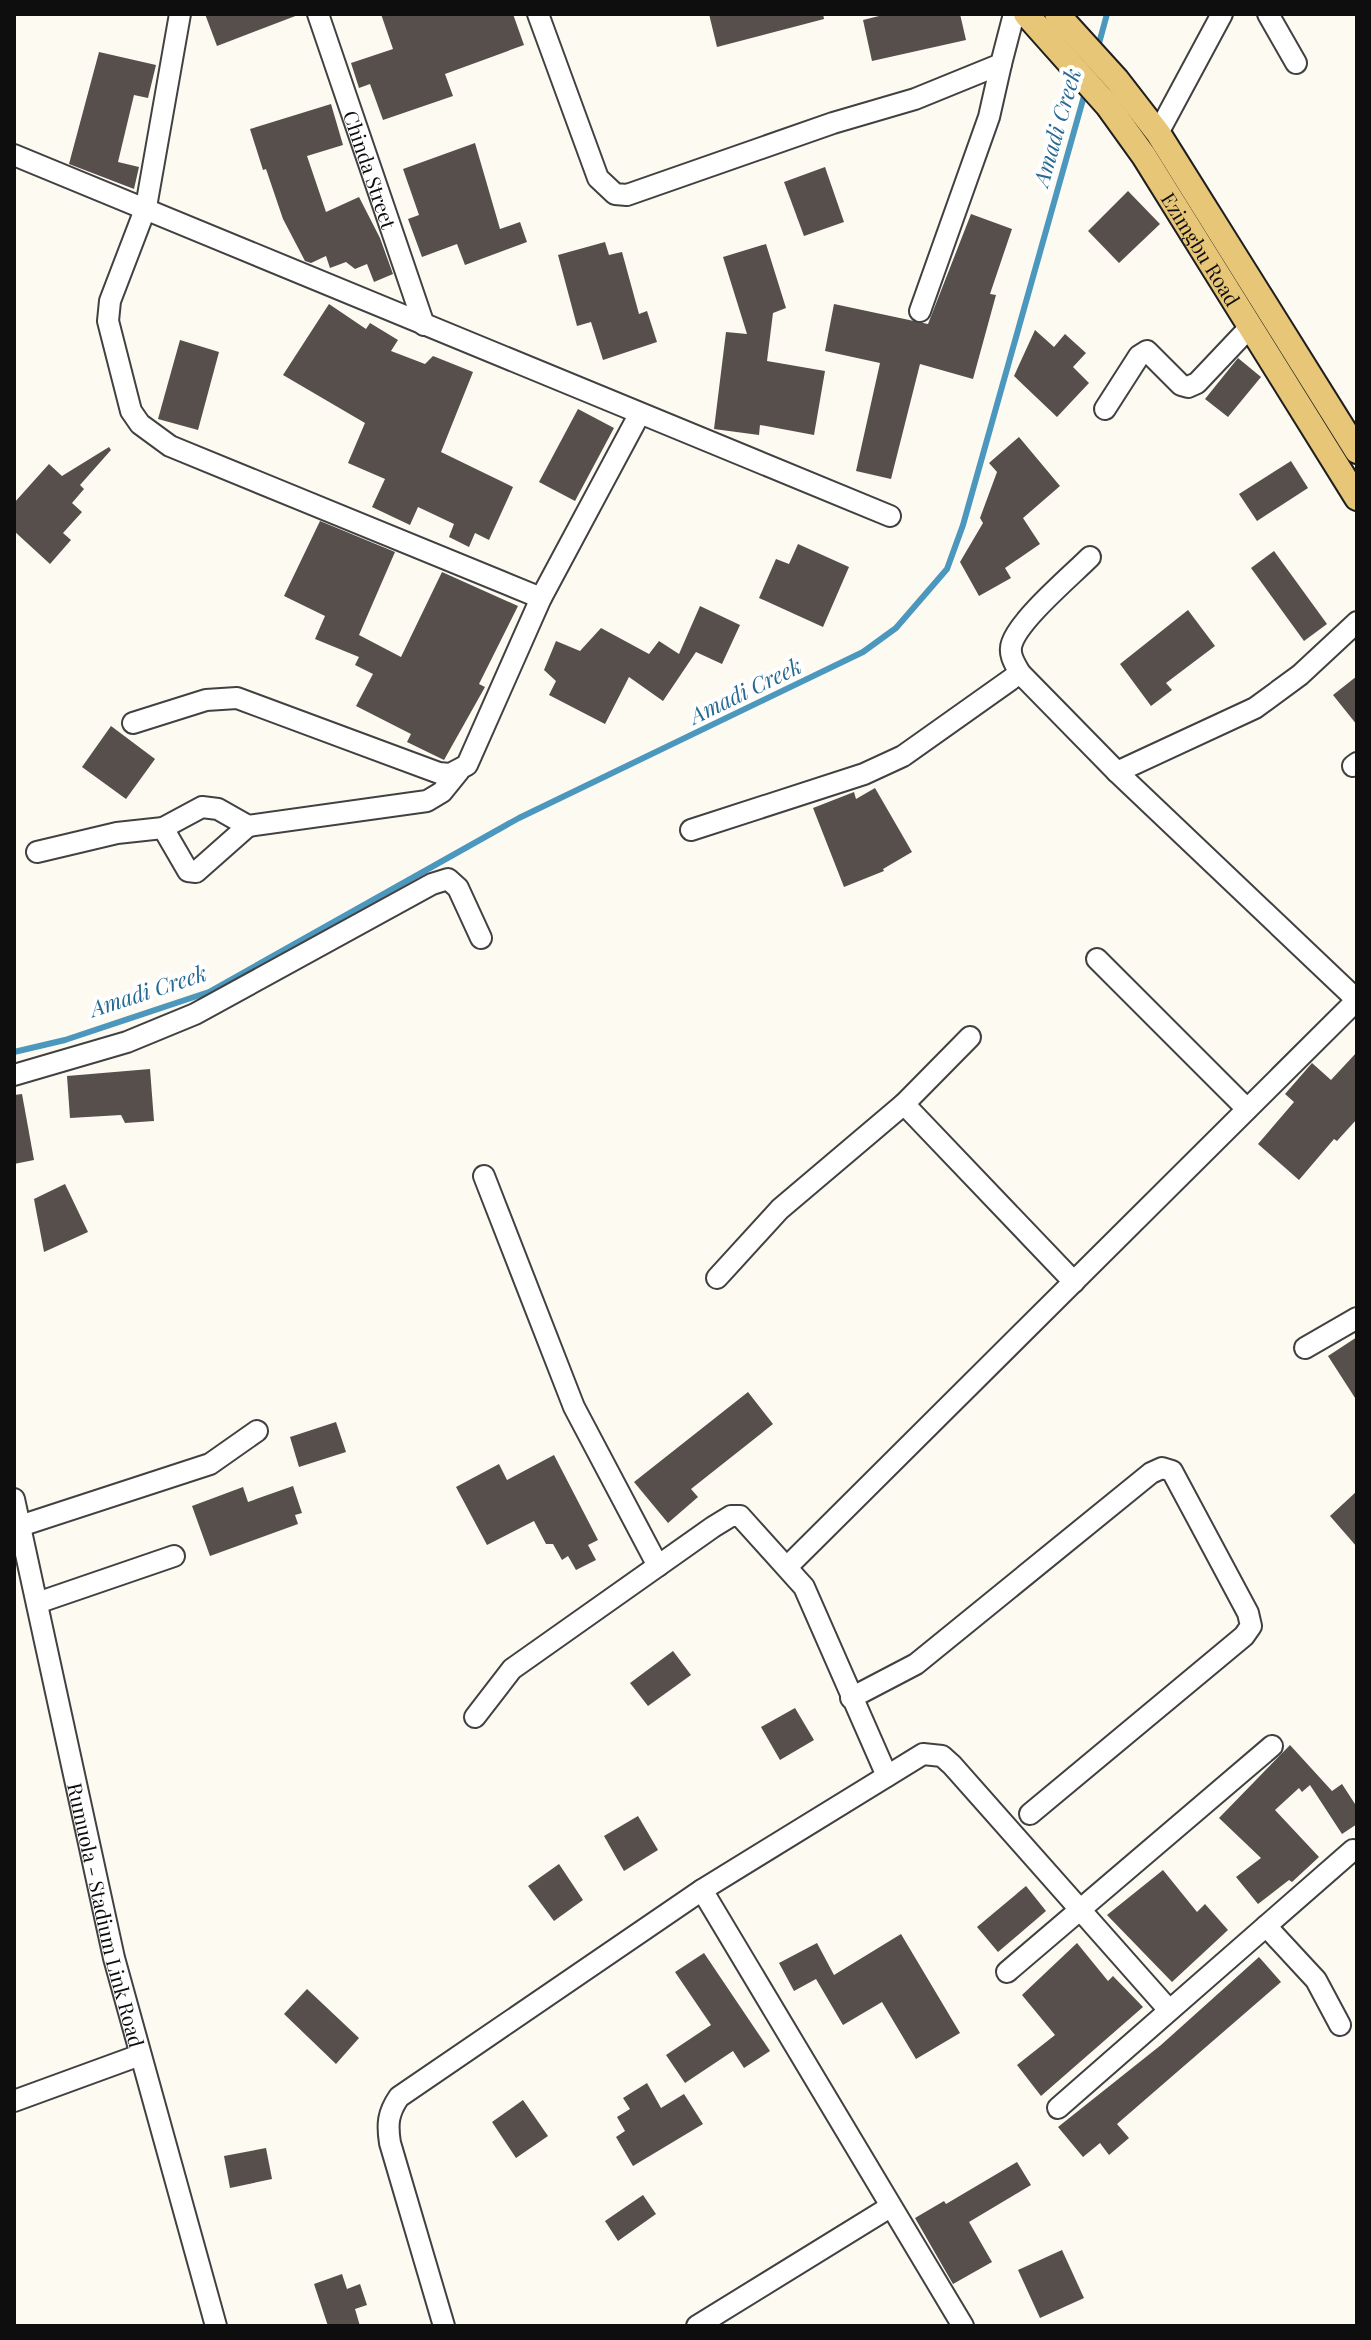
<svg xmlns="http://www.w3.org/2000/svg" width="1371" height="2340" font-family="'Playfair Display',serif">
  <rect width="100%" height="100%" fill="#fdfaf2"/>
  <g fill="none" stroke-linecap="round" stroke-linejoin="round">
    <g stroke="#4b97bd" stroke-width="6">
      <path d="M1098,47L1107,14"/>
      <path d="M14,1052L65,1040L209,992L519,818L863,652L896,628L947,569L963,525L1086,89"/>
    </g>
  </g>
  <g fill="#564f4c">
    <path d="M205,14H297L298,15L217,46Z"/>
    <path d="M381,14H513L524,45L445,74L453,96L383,120L370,84L359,88L351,63L393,49Z"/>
    <path d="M709,14H823L824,19L717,47Z"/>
    <path d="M887,14H960L966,40L872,61L863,20Z"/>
    <path d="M99,52L156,65L148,98L134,95L118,162L139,167L134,189L69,164Z"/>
    <path d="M331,104L343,145L307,156L326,212L359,197L380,238L393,274L374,282L367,264L355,269L346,262L330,268L326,256L311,263L305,261L283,219L266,169L263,170L250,129Z"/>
    <path d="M475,143L500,229L520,222L527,242L465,265L457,244L422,257L408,219L419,215L403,169Z"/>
    <path d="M825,167L844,222L804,236L784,182Z"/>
    <path d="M1128,191L1160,224L1119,263L1088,231Z"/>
    <path d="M971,214L1012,229L990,294L996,295L973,379L920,364L891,479L856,471L880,363L825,351L834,304L928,324Z"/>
    <path d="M605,242L609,255L622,252L639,314L647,311L657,342L603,360L591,322L577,326L558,255Z"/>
    <path d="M766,244L786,308L773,313L767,361L825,371L814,435L760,425L759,435L714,429L726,332L747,334L723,257Z"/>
    <path d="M329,304L366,329L370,323L398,340L391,351L425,364L433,356L473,372L441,452L513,487L489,540L475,533L469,547L449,537L454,524L418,507L410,525L372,507L385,479L348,463L365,423L283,375Z"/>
    <path d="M1035,330L1054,347L1065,334L1086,353L1073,367L1089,383L1057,417L1014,376Z"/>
    <path d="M180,340L219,352L198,430L158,419Z"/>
    <path d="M1238,358L1261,377L1228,417L1205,399Z"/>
    <path d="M578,409L614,428L575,501L539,482Z"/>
    <path d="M1019,437L1060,486L1023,518L1040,544L1005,568L1011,578L979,596L960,562L983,523L980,518L997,472L989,463Z"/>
    <path d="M109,447L111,450L80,485L84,489L72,503L82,512L63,533L71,540L50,564L14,531V503L49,464L62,476Z"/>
    <path d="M1291,461L1308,488L1257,521L1239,494Z"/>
    <path d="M320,521L395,552L359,635L401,657L442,572L518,606L479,684L485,687L444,760L407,742L411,734L356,706L373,674L355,665L359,657L315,639L325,616L284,596Z"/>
    <path d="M798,544L849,567L823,627L759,598L776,559L789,564Z"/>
    <path d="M1274,551L1327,624L1304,641L1251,568Z"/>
    <path d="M700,606L740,625L722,664L696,652L663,701L629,677L605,724L549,695L556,681L544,670L556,641L580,651L601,628L649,654L659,641L679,654Z"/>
    <path d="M1188,610L1215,646L1166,683L1172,690L1151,706L1120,664Z"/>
    <path d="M1357,676V725L1333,695Z"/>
    <path d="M111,726L155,759L126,799L82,767Z"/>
    <path d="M875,788L912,852L883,869L884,871L844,887L813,808L854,792L856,799Z"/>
    <path d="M1357,1052V1119L1337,1141L1334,1139L1299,1180L1258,1144L1294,1102L1285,1094L1312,1063L1331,1080Z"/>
    <path d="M150,1069L154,1121L125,1123L121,1115L70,1118L67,1076Z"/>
    <path d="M22,1094L34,1160L14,1164V1095Z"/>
    <path d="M65,1184L88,1232L44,1252L34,1199Z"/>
    <path d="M1357,1337V1401L1328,1356Z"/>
    <path d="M748,1392L773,1424L691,1489L698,1497L668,1523L634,1482Z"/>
    <path d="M336,1422L346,1452L299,1467L290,1437Z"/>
    <path d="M554,1455L598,1540L588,1545L596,1560L576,1570L568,1556L562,1560L553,1544H546L534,1521L487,1545L456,1487L499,1464L507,1480Z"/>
    <path d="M293,1486L302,1513L295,1515L298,1524L210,1556L192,1506L243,1487L248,1502Z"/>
    <path d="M1357,1491V1547L1330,1516Z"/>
    <path d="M673,1651L691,1675L648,1706L630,1683Z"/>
    <path d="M795,1708L814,1740L780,1760L761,1727Z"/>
    <path d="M1290,1745L1332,1791L1342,1784L1357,1807V1824L1342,1834L1310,1785L1302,1792L1299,1788L1275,1810L1319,1857L1292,1882L1289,1880L1258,1904L1236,1877L1261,1858L1219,1818Z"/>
    <path d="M638,1816L658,1850L624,1871L604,1836Z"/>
    <path d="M559,1864L583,1900L554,1921L528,1886Z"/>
    <path d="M1163,1870L1197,1912L1205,1904L1228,1930L1172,1982L1107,1915Z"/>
    <path d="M1026,1886L1046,1911L998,1952L977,1927Z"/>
    <path d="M901,1934L960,2033L916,2059L882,2002L843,2025L816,1979L794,1991L779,1963L817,1943L834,1975Z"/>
    <path d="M1077,1943L1108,1981L1113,1976L1143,2007L1041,2096L1017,2065L1055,2035L1022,1995Z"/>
    <path d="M704,1953L770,2051L744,2068L733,2051L685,2083L666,2055L711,2025L675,1972Z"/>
    <path d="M1259,1957L1281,1982L1117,2124L1129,2138L1109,2155L1100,2143L1083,2157L1058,2127L1161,2045Z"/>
    <path d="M307,1989L359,2038L336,2064L284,2014Z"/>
    <path d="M647,2083L661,2108L684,2094L703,2124L633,2166L616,2137L625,2131L617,2117L630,2109L623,2098Z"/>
    <path d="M523,2100L548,2136L516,2158L492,2122Z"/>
    <path d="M266,2148L272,2179L230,2188L224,2156Z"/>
    <path d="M1017,2162L1031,2185L969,2222L992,2262L953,2284L915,2218L944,2201L946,2204Z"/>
    <path d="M643,2195L656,2214L618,2241L605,2221Z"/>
    <path d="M1062,2250L1084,2298L1040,2318L1018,2270Z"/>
    <path d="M342,2274L347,2289L360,2284L367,2305L355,2309L360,2326H328L314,2284Z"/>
  </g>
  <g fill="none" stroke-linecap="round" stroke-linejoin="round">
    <defs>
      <g id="minor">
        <path d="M180,14L146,207L110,301L108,321L131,411L140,424L170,446L541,598"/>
        <path id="s1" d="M318,14L424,325"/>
        <path d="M538,14L598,178L615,194L627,195L833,123L915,99L1001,64L1014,14"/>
        <path d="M1268,14L1296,63"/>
        <path d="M1158,133L1222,14"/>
        <path d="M14,155L890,516"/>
        <path d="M920,311L989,117L1001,64"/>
        <path d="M1105,409L1139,356L1147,351L1181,385L1188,387L1197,383L1249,328"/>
        <path d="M1090,557C1071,576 1020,619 1012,643C1008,654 1015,664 1020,673L1117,772L1357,1000"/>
        <path d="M133,723L206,700L237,698L439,773L450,774L467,765L541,598L639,415"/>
        <path d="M1353,766L1357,763"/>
        <path d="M1117,772L1255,708L1300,675L1357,622"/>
        <path d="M163,828L188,871L196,872L248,826"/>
        <path d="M691,830L864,774L903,756L1020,673"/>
        <path d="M37,852L117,833L163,828L202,807L218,809L248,826L427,801L442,792L459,771"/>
        <path d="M1097,959L1247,1109"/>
        <path d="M14,1075L127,1042L195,1014L432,884L448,879L458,888L481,938"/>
        <path d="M904,1104L1074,1282"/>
        <path d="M484,1176L574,1407L658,1566"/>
        <path d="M717,1278L780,1209L904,1104L970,1037"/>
        <path d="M1305,1348L1357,1318"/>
        <path id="s2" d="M14,1499L114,1958L216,2326"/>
        <path d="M20,1526L210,1464L257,1431"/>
        <path d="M788,1566L1357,1000"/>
        <path d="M37,1603L174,1556"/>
        <path d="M851,1698L916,1664L1151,1473L1162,1468L1172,1471L1248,1613L1251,1626L1244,1636L1030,1814"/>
        <path d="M475,1717L512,1669L713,1527L731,1516H740L804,1587L887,1776"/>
        <path d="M702,1890L963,2326"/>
        <path d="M1266,1926L1316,1980L1340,2025"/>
        <path d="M1007,1972L1272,1746"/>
        <path d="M14,2101L140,2055"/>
        <path d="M1058,2108L1353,1850"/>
        <path d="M444,2326L390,2143C387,2124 388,2113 399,2097L702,1890L923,1754L942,1756L952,1765L1169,2010"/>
        <path d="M697,2326L890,2207"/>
      </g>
      <g id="major">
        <path id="s3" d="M1026,14L1108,106L1144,156L1357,498"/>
        <path d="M1057,14L1117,80L1158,133L1357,451"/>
      </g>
    </defs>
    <use href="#minor" stroke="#414141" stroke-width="24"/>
    <use href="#major" stroke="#1f1f1f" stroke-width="28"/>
    <use href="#minor" stroke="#fff" stroke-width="20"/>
    <use href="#major" stroke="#e8c677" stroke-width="24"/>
  </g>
  <g text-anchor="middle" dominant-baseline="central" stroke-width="8" stroke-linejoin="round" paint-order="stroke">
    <g font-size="20" fill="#0e0e0e" stroke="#fff">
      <text stroke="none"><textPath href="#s1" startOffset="164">Chinda Street</textPath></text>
      <text stroke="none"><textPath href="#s3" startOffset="294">Ezimgbu Road</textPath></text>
      <text stroke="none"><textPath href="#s2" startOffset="426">Rumuola - Stadium Link Road</textPath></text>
    </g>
    <g font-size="22" font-style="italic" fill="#266992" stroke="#fff">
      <text transform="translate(1056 127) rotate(-74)">Amadi Creek</text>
      <text transform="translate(745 690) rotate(-26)">Amadi Creek</text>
      <text transform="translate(148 990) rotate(-18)">Amadi Creek</text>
    </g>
  </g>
  <rect width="1371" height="2340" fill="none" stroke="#0e0e0e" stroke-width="32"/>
</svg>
